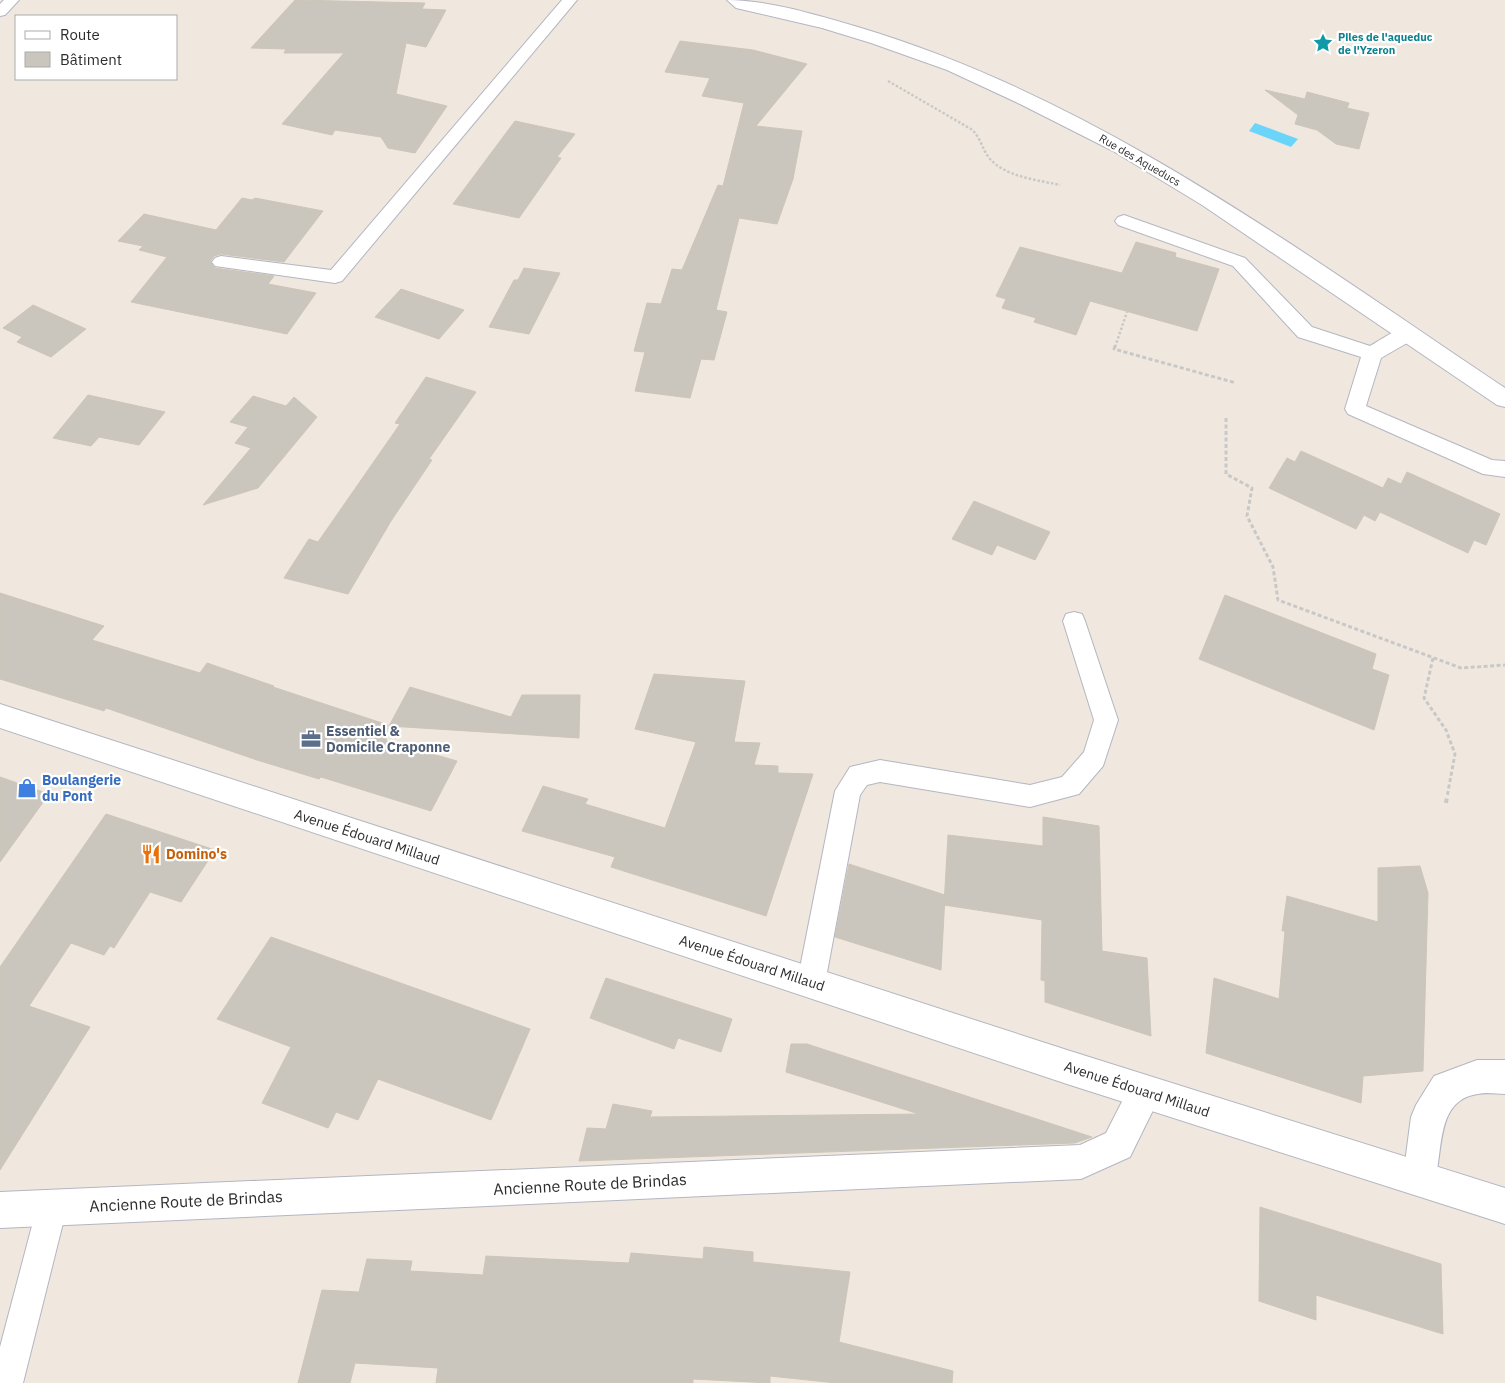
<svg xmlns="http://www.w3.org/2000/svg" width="1505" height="1383" font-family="'IBM Plex Sans',sans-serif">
  <rect width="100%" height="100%" fill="#f0e8df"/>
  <path fill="#6bd5f9" d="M1255,123L1298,139L1291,147L1249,131Z"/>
  <g fill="#cbc6bd" stroke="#ccc5b8">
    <path d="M295,0L425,3L422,9L446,10L426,47L406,43L396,94L447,106L415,153L388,148L381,137L335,130L332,135L282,124L344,53H284L286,49L251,48Z"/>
    <path d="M680,41L753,50L807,64L756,126L802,131L793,179L777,224L739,218L716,310L727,312L714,360L701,359L690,398L635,391L645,352L634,351L647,303L661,304L672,269L682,270L718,185L723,186L744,103L702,96L710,78L665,72Z"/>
    <path d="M1265,90L1305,99L1307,92L1349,103L1347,108L1369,113L1359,149L1336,144L1317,130L1295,124L1298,115Z"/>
    <path d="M515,121L575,134L557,157L561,158L519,218L453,204Z"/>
    <path d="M242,198L252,200L255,198L323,211L284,262L221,254L214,256L210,262L215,268L274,276L268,284L316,293L287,334L131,302L167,257L139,250L143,246L118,241L144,214L216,230Z"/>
    <path d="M1136,242L1176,253L1175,257L1219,269L1197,331L1090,301L1076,335L1034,322L1036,318L1002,308L1006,299L996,296L1020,247L1122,273Z"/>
    <path d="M524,268L560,273L529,334L489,327L514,280H518Z"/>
    <path d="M401,289L464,310L439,339L375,317Z"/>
    <path d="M33,305L86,329L51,357L17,342L22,337L3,328Z"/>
    <path d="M426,377L476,392L429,459L432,460L391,521L348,594L284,578L309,539L318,542L400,424L395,423Z"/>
    <path d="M88,395L165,412L139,445L99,437L91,446L53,438Z"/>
    <path d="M253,396L286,406L294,397L317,417L258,488L203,505L251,448L235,443L248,427L230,422Z"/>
    <path d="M1301,451L1383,488L1388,478L1401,484L1407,472L1500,514L1486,545L1474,540L1468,553L1380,512L1375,521L1364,515L1356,529L1269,488L1287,458L1295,462Z"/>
    <path d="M974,501L1050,532L1035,560L997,545L992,555L952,539Z"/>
    <path d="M0,593L104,626L92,640L200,673L207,663L274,686L273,687L388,725L386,741L457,761L431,811L321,777L319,779L257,760L106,708L104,711L0,679Z"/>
    <path d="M1225,595L1376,654L1372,669L1389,675L1374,730L1199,659Z"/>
    <path d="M654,674L745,681L734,742L760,743L754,765L778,766V773L813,774L766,916L611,867L615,857L522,831L543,786L588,799L585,804L665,828L696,742L635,729Z"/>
    <path d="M410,687L511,717L522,695H580L579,738L389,726Z"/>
    <path d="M0,777L49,794L0,862Z"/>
    <path d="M106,814L215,850L181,902L150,892L114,948L110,946L104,955L71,943L29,1006L90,1027L0,1170V967Z"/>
    <path d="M1043,817L1099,826L1102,951L1147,958L1151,1036L1045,1002V981L1041,980L1042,920L944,905L948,835L1043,846Z"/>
    <path d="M849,864L945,895L941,970L835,937Z"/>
    <path d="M1420,866L1428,893L1423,1071L1363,1076L1361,1103L1206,1053L1214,978L1279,999L1285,931H1282L1287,896L1378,922V868Z"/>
    <path d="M271,937L530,1029L491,1120L378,1079L358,1120L336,1112L328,1128L262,1103L291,1047L217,1019Z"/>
    <path d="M606,978L732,1019L721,1052L678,1038L674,1049L590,1018Z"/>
    <path d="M791,1044H807L1092,1137L1075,1143L579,1161L587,1128L606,1129L613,1104L652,1111L650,1117L919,1114L786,1072Z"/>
    <path d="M1260,1207L1441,1264L1443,1334L1316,1295V1320L1259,1301Z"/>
    <path d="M704,1247L753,1252V1262L850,1272L839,1342L953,1371L952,1383H836L770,1376V1383L693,1379V1383H436L438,1368L355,1363L350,1383H298L322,1290L359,1292L367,1259L412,1261L410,1271L483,1275L486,1256L629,1263L631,1253L703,1259Z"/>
  </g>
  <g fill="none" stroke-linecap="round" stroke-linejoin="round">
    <defs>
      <g id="service">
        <path d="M4,0H19L5,15L0,16V4Z"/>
        <path d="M562,0H577L342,281L335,283L215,266L212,262L215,258L221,256L331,270Z"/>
        <path d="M1124,215L1245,258L1312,327L1370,346C1383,339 1399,325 1414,329L1417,334L1414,339L1381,358L1366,406L1492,460L1505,461V477L1483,474L1348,414L1345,409L1361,357L1298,337L1233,266L1118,225L1115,221L1118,217Z"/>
        <path d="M1074,612L1082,614L1085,621L1118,720L1103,766L1079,794L1030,807L880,782L867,785L860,795L825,983L821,993L811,997L801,993L797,983L835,791L850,767L880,760L1030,785L1062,777L1084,752L1094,720L1063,621L1066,614Z"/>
        <path d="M52,1192L63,1196L67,1207L23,1383H0V1347L37,1207L41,1196Z"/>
      </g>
      <g id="minor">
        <path d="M727,0C769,0 820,16 861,28C1098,99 1301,252 1505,388V407L1497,405L1202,205L1113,151L1020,104L947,70L871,43L822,28L736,8Z"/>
        <path d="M1477,1060H1505V1094C1496,1094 1487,1092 1478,1094C1432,1100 1445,1159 1432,1190L1420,1195L1408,1190L1403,1178L1411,1117L1416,1105L1434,1076Z"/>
        <path d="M1145,1075L1157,1080L1162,1092L1130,1157L1081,1179L0,1228V1192L1080,1145L1106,1133L1133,1080Z"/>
      </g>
      <path id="secondary" d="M0,704L1067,1050L1505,1188V1224L1067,1084L0,728Z"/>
    </defs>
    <use href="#service" stroke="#b3b6c2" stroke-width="2"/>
    <use href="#minor" stroke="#b3b6c2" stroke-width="2"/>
    <use href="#secondary" stroke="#b3b6c2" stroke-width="2"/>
    <g stroke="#c8c8c8" stroke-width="2.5" stroke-dasharray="2.5 2" stroke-linecap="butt">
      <path d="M888,81L971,129C981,137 982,150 990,159C1006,177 1038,180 1060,185"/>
      <path d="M1115,347L1127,312"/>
    </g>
    <g stroke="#c8c8c8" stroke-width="3" stroke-dasharray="4 2.5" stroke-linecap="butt">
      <path d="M1115,346L1114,349L1236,383"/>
      <path d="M1226,418V474L1252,488L1247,516L1273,567L1278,600L1461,668L1505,665"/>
      <path d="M1433,658L1424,698L1446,730L1455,754L1447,797"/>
    </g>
    <path stroke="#c8c8c8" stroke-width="4" stroke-dasharray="4.5 3" stroke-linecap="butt" d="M1446,803L1447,796"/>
    <use href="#service" fill="#fff" fill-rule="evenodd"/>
    <use href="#minor" fill="#fff" fill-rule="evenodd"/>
    <use href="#secondary" fill="#fff" fill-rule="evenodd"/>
  </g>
  <defs>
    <symbol id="sight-bare" viewBox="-9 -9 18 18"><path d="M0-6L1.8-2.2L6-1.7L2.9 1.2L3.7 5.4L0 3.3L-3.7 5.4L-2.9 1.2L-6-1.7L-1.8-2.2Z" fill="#0f9aa8" stroke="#fff" stroke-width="2.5" paint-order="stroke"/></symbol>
    <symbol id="office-bare" viewBox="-9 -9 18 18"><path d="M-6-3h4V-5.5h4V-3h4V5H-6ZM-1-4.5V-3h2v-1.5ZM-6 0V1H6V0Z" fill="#5c6f8a" stroke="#fff" stroke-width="2.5" paint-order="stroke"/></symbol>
    <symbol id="shop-bare" viewBox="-9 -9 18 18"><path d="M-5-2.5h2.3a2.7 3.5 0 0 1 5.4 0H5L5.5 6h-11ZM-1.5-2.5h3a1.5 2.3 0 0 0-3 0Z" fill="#3f7fe0" stroke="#fff" stroke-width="2.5" paint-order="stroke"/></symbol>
    <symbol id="restaurant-bare" viewBox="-9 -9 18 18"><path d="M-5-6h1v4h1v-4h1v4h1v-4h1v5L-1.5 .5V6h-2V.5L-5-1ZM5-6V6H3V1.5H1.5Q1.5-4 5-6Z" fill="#e8710a" stroke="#fff" stroke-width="2.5" paint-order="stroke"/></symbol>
  </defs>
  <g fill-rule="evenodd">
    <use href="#sight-bare" x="1309" y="29" width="28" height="28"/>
    <use href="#office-bare" x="297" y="725" width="28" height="28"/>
    <use href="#shop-bare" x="13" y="774" width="28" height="28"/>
    <use href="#restaurant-bare" x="137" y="840" width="28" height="28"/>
  </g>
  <g text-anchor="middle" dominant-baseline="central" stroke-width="4.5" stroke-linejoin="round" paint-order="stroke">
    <g font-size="11" font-weight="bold" fill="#0d838f" stroke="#fff" text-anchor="start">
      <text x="1338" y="37">Piles de l'aqueduc<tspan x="1338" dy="13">de l'Yzeron</tspan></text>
    </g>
    <g font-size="11" fill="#2d2d2d" stroke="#fff">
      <text transform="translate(1140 160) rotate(30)">Rue des Aqueducs</text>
    </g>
    <g font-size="14" font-weight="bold" fill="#4e5e75" stroke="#fff" text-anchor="start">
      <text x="326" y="731">Essentiel &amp;<tspan x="326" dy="16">Domicile Craponne</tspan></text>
    </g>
    <g font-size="14" font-weight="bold" fill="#366cbe" stroke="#fff" text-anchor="start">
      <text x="42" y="780">Boulangerie<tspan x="42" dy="16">du Pont</tspan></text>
    </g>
    <g font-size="14" fill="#2d2d2d" stroke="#fff">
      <text transform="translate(367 837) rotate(18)">Avenue Édouard Millaud</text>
      <text transform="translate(752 963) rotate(18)">Avenue Édouard Millaud</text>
      <text transform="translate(1137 1089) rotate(18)">Avenue Édouard Millaud</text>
    </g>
    <g font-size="14" font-weight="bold" fill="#c56008" stroke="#fff" text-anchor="start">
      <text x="166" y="854">Domino's</text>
    </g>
    <g font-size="16" fill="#2d2d2d" stroke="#fff">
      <text transform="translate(590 1184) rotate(-3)">Ancienne Route de Brindas</text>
      <text transform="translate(186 1201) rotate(-3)">Ancienne Route de Brindas</text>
    </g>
  </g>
  <rect x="15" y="15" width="162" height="65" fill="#ffffff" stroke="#ababab"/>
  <rect x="25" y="31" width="25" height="8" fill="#ffffff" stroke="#ababab"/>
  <text x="60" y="40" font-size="15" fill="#2d2d2d">Route</text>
  <rect x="25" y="52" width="25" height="15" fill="#cbc6bd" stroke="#ababab"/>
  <text x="60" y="65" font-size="15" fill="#2d2d2d">Bâtiment</text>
</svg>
